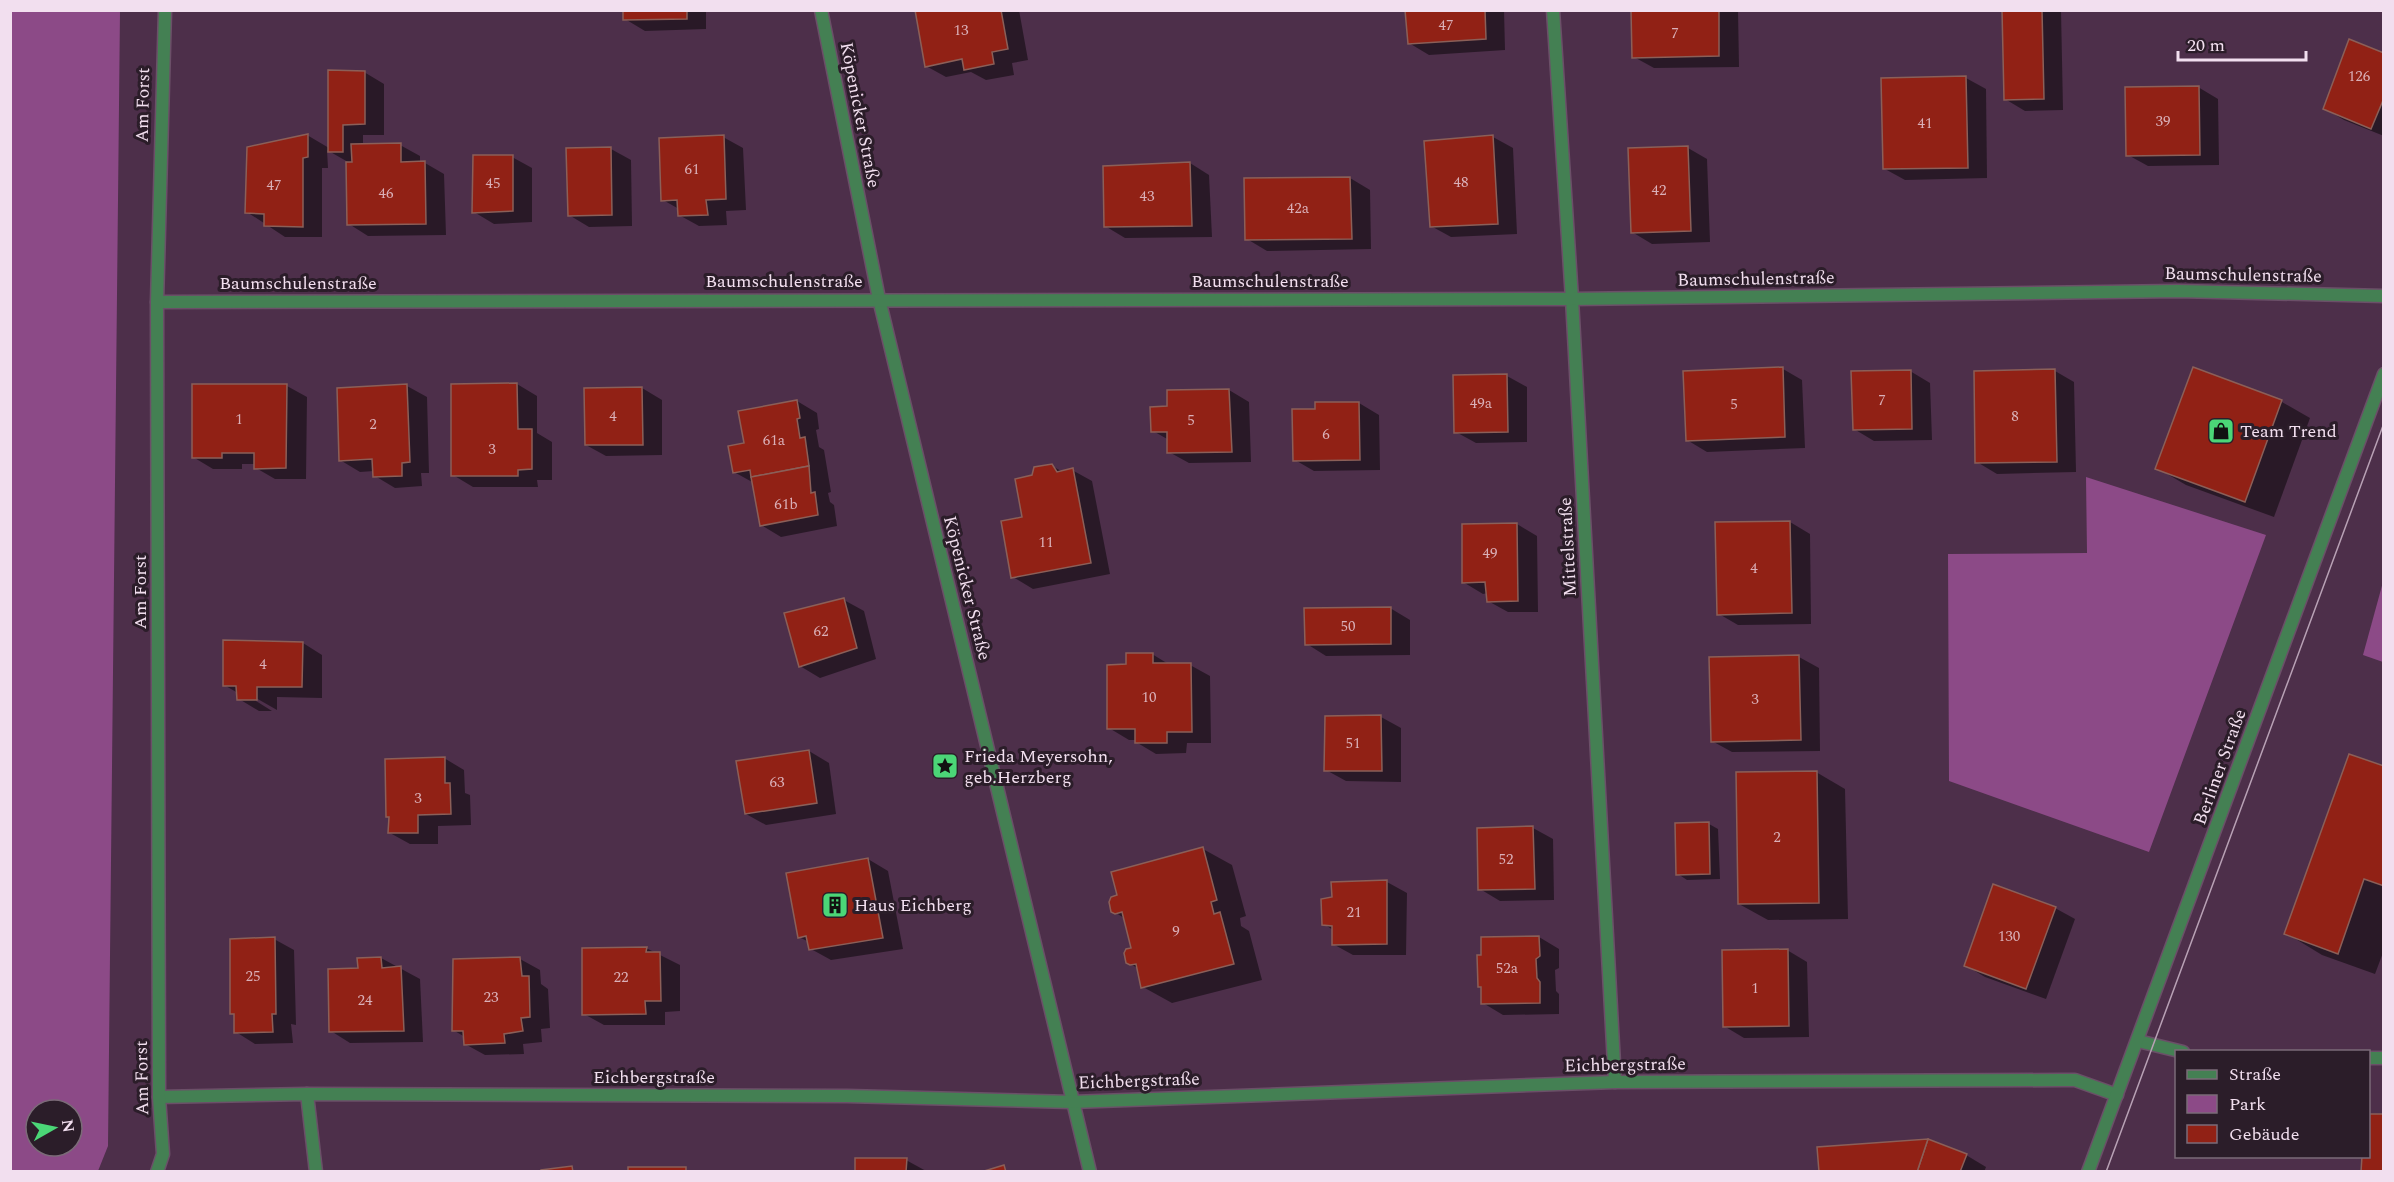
<svg xmlns="http://www.w3.org/2000/svg" width="2394" height="1182" font-family="Spectral,serif">
  <rect width="100%" height="100%" fill="#4d2f4a"/>
  <g fill="#8c4a87" fill-rule="evenodd">
    <path d="M10,11H120L108,1146L98,1171H11ZM36,1110H72V1146H36Z"/>
    <path d="M2086,477L2266,535L2149,852L1949,781L1948,554L2087,553Z"/>
    <path d="M2383,582V662L2363,655Z"/>
  </g>
  <g fill="#0007">
    <path d="M625,10H706V29L645,31L625,19Z"/>
    <path d="M916,10H1019L1028,60L1012,63L1014,75L986,80L971,72L946,77L926,66Z"/>
    <path d="M1407,10H1504L1505,50L1429,55L1409,43Z"/>
    <path d="M1633,10H1738L1739,67L1654,68L1634,57Z"/>
    <path d="M2004,10H2061L2063,110L2025,111L2005,99Z"/>
    <path d="M2384,54V136L2344,120L2324,108Z"/>
    <path d="M364,72L384,84V135H363V146L400,145L420,156V163H425L444,174L446,235L368,236L349,224L348,162L327,150L328,168H322V237H285L247,212L307,135L329,148Z"/>
    <path d="M1966,78L1986,89L1987,178L1905,180L1885,169Z"/>
    <path d="M2198,87L2218,99L2219,165L2148,166L2128,155Z"/>
    <path d="M723,137L743,148L746,210L726,211L727,225L699,226L679,215V209L663,200Z"/>
    <path d="M1493,137L1513,148L1517,234L1451,237L1431,226Z"/>
    <path d="M1688,148L1707,159L1710,242L1652,244L1632,232Z"/>
    <path d="M611,149L631,160L632,226L589,227L569,215Z"/>
    <path d="M512,157L532,168V222L494,224L474,212Z"/>
    <path d="M1190,163L1209,175L1212,237L1125,238L1105,226Z"/>
    <path d="M1350,178L1370,190L1371,249L1267,251L1247,239Z"/>
    <path d="M1783,369L1802,380L1805,448L1707,452L1687,440Z"/>
    <path d="M2194,369L2282,402L2310,418L2274,517L2186,485L2157,468Z"/>
    <path d="M1910,371L1930,383L1932,440L1874,441L1854,429Z"/>
    <path d="M2055,371L2074,382L2076,472L1997,474L1977,462Z"/>
    <path d="M1507,376L1527,387V442L1476,443L1456,432Z"/>
    <path d="M517,384L537,396V433L552,442V480H537L538,487H473L453,475Z"/>
    <path d="M287,386L307,397L306,479H275L256,468V464H242V469H213L193,457Z"/>
    <path d="M407,386L427,397L429,473H421L422,486L395,488L375,476L374,471L360,472L340,460Z"/>
    <path d="M642,388L662,400V455L606,456L586,445Z"/>
    <path d="M1229,390L1249,402L1251,462L1189,463L1169,452V440L1153,431L1169,407Z"/>
    <path d="M797,401L817,413L819,429L816,430L819,447L824,450L831,492L828,493L830,502L834,505L837,526L781,537L761,525L754,483L734,472L746,444Z"/>
    <path d="M1359,403L1379,415L1380,470L1314,471L1295,460L1316,410L1317,404Z"/>
    <path d="M1052,466L1063,472L1072,470L1092,481L1110,574L1033,589L1013,577L1034,477Z"/>
    <path d="M1790,522L1810,534L1811,624L1738,625L1719,614Z"/>
    <path d="M1517,524L1537,536L1538,612H1508L1488,601V593L1483,594L1463,582Z"/>
    <path d="M844,600L864,611L876,659L820,678L800,666Z"/>
    <path d="M1390,608L1410,620V655L1326,656L1307,644Z"/>
    <path d="M303,643L322,655V698L277,697V710L256,698V701L272,711H259L239,699L238,693L224,685Z"/>
    <path d="M1152,654L1170,665H1190L1210,676L1211,743H1187L1186,753L1156,754L1136,742V740H1129L1109,728L1127,665Z"/>
    <path d="M1799,657L1819,668L1820,751L1732,752L1712,741Z"/>
    <path d="M1381,717L1401,728V782L1346,781L1326,770Z"/>
    <path d="M809,751L829,763L836,814L766,825L746,814Z"/>
    <path d="M444,758L464,770L465,793L470,795L471,825L438,826V844H410L390,833Z"/>
    <path d="M2384,767V950L2375,974L2322,955L2286,933Z"/>
    <path d="M1816,772L1845,789L1848,919L1768,920L1739,904Z"/>
    <path d="M1709,824L1718,829L1720,879L1687,880L1678,874Z"/>
    <path d="M1533,828L1553,839L1554,900L1500,901L1480,889Z"/>
    <path d="M1203,849L1232,865L1246,916L1240,918L1241,926L1249,931L1262,980L1172,1003L1143,987L1139,969L1127,962L1133,949L1124,918L1113,911Z"/>
    <path d="M868,859L888,871L903,949L831,960L811,949L809,942L799,937Z"/>
    <path d="M1387,882L1407,893L1406,955H1353L1333,944V930L1324,924L1334,898L1333,883Z"/>
    <path d="M2055,908L2075,919L2046,999L1985,977L1965,965Z"/>
    <path d="M1539,937L1559,949V968L1555,970L1556,991L1559,994V1014L1503,1015L1483,1003Z"/>
    <path d="M274,939L294,950L296,1025L291,1024L293,1043L255,1044L236,1032V1016L232,1013Z"/>
    <path d="M646,948L680,965V1011L665,1012V1025H604L584,1014Z"/>
    <path d="M1787,950L1807,962L1809,1037L1744,1038L1724,1026Z"/>
    <path d="M381,958L420,979L423,1042L350,1043L331,1031L359,969Z"/>
    <path d="M520,959L540,970L541,984L548,989L550,1028L541,1029L542,1042L523,1044L524,1054L485,1055L465,1044V1037L453,1030Z"/>
    <path d="M1966,1155L1986,1167L1984,1172H1820Z"/>
    <path d="M906,1160L926,1171L857,1172Z"/>
  </g>
  <g fill="#912115" stroke="#8b5f58" stroke-width="1.5">
    <path d="M623,10H687V19L623,20Z"/>
    <path d="M915,10H1001L1008,49L992,52L994,64L964,70L962,59L925,67Z"/>
    <path d="M1405,10H1485L1486,39L1408,44Z"/>
    <path d="M1631,10H1719V56L1632,58Z"/>
    <path d="M2002,10H2042L2044,99L2004,100Z"/>
    <path d="M2349,39L2384,53V98L2371,129L2323,109Z"/>
    <path d="M328,70L365,71V124L343,125V152H328Z"/>
    <path d="M1966,76L1968,168L1883,169L1881,78Z"/>
    <path d="M2199,86L2200,155L2126,156L2125,87Z"/>
    <path d="M308,134V157L303,158V227L264,226V214L245,213L247,147Z"/>
    <path d="M724,135L726,199L706,200L708,215L678,216L677,200L661,201L659,138Z"/>
    <path d="M1493,135L1498,224L1430,227L1424,141Z"/>
    <path d="M401,143V162L425,161L426,224L347,225L346,162H352L351,144Z"/>
    <path d="M1688,146L1691,231L1631,233L1628,148Z"/>
    <path d="M611,147L612,215L568,216L566,148Z"/>
    <path d="M473,155H513V211L472,213Z"/>
    <path d="M1190,162L1192,226L1104,227L1103,166Z"/>
    <path d="M1350,177L1352,239L1245,240L1244,178Z"/>
    <path d="M1783,367L1785,437L1686,441L1683,371Z"/>
    <path d="M2193,367L2282,400L2245,502L2155,469Z"/>
    <path d="M2055,369L2057,462L1975,463L1974,371Z"/>
    <path d="M1911,370L1912,429L1853,430L1851,371Z"/>
    <path d="M1507,374L1508,432L1454,433L1453,375Z"/>
    <path d="M517,383L518,429H532V469L518,470V476H451V384Z"/>
    <path d="M192,384H287L286,468L254,469V453H222V458H192Z"/>
    <path d="M407,384L410,462L402,463V476L373,477L372,459L339,461L337,388Z"/>
    <path d="M642,387L643,445H585L584,388Z"/>
    <path d="M1229,389L1232,452L1167,453V432H1151L1150,407L1167,406V390Z"/>
    <path d="M797,400L800,418L797,419L800,438L805,437L809,466L751,477L750,470L733,473L728,446L744,443L738,411Z"/>
    <path d="M1315,402H1359L1360,460L1293,461L1292,409H1315Z"/>
    <path d="M1052,464L1057,472L1073,468L1091,563L1011,578L1001,521L1022,517L1015,479L1032,475L1034,467Z"/>
    <path d="M809,466L811,493L815,492L818,515L760,526L751,477Z"/>
    <path d="M1790,521L1792,613L1717,615L1715,522Z"/>
    <path d="M1517,523L1518,601L1487,602L1485,582L1462,583V524Z"/>
    <path d="M844,598L857,648L799,667L784,613Z"/>
    <path d="M1391,607V644L1305,645L1304,608Z"/>
    <path d="M223,640L303,642L302,687H257V700H237L236,686H223Z"/>
    <path d="M1126,653H1153V663H1191L1192,732H1167V743H1135V729H1107V665L1126,664Z"/>
    <path d="M1799,655L1801,740L1711,742L1709,657Z"/>
    <path d="M1381,715L1382,771H1324L1325,716Z"/>
    <path d="M809,750L817,803L745,814L736,761Z"/>
    <path d="M2349,754L2384,766V886L2364,879L2338,954L2284,934Z"/>
    <path d="M445,757V783H450L451,814L418,815V833H388L389,817H386L385,759Z"/>
    <path d="M1817,771L1819,903L1738,904L1736,772Z"/>
    <path d="M1709,822L1710,874L1676,875L1675,823Z"/>
    <path d="M1533,826L1535,889L1478,890L1477,828Z"/>
    <path d="M1203,847L1217,900L1211,902L1214,914L1220,912L1234,964L1141,988L1136,964L1130,965L1126,963L1124,953L1126,949L1131,948L1122,912L1115,914L1111,912L1109,902L1111,897L1117,895L1111,872Z"/>
    <path d="M868,858L883,938L809,950L806,936L798,938L786,873Z"/>
    <path d="M1387,880V944L1332,945V926L1322,925L1321,899L1332,897L1331,882Z"/>
    <path d="M1993,884L2056,907L2026,989L1964,966Z"/>
    <path d="M1539,936L1540,956L1536,959L1537,978L1540,982V1003L1481,1004V987H1478L1477,955H1481V937Z"/>
    <path d="M275,937L276,1014H272L273,1032L234,1033V1014H230V939Z"/>
    <path d="M647,947L646,952H660L661,1001H645L646,1014L582,1015V948Z"/>
    <path d="M1788,949L1789,1026L1723,1027L1722,950Z"/>
    <path d="M381,957L382,968L401,966L404,1031L329,1032L328,969L358,968L357,958Z"/>
    <path d="M520,957L522,976H529L530,1017L521,1018L523,1031L504,1034L505,1043L464,1045L463,1031H452L453,959Z"/>
    <path d="M2368,1114H2384V1172H2361L2362,1156H2368Z"/>
    <path d="M1928,1139L1967,1154L1960,1172H1917Z"/>
    <path d="M1928,1139L1917,1172H1819L1817,1147Z"/>
    <path d="M855,1158H907L906,1172H855Z"/>
    <path d="M1004,1165L1006,1172H981Z"/>
    <path d="M572,1166L573,1172H541V1170Z"/>
    <rect x="628" y="1167" width="58" height="5"/>
  </g>
  <g fill="none" stroke-linecap="round" stroke-linejoin="round">
    <defs>
      <path id="service" d="M307,1094L316,1172"/>
      <g id="minor">
        <path d="M821,10L879,299L1090,1172"/>
        <path d="M1553,10L1572,299L1615,1082"/>
        <path d="M157,302L1572,299L2178,291L2384,296"/>
        <path d="M2138,1041L2183,1052"/>
        <path d="M2368,1058H2384"/>
        <path d="M159,1097L307,1094L847,1096L1072,1102L1615,1082L2061,1080H2075L2117,1095"/>
        <path d="M157,1172L163,1154L159,1097L157,302L165,10"/>
      </g>
      <path id="tertiary" d="M2088,1172L2384,374"/>
    </defs>
    <use href="#service" stroke="#6b4f68" stroke-width="15"/>
    <use href="#minor" stroke="#6b4f68" stroke-width="15"/>
    <use href="#tertiary" stroke="#6b4f68" stroke-width="15"/>
    <use href="#service" stroke="#448053" stroke-width="12"/>
    <use href="#minor" stroke="#448053" stroke-width="12"/>
    <use href="#tertiary" stroke="#448053" stroke-width="12"/>
    <path stroke="#b8a1b5" stroke-width="1.5" d="M2106,1172L2384,423"/>
  </g>
  <defs>
    <symbol id="shop-square" viewBox="-11 -11 22 22"><rect x="-9" y="-9" width="18" height="18" rx="4" fill="#4bd677" stroke="#2b1d29"/><path d="M-5-2.5h2.3a2.7 3.5 0 0 1 5.4 0H5L5.5 6h-11ZM-1.5-2.5h3a1.5 2.3 0 0 0-3 0Z" fill="#111"/></symbol>
    <symbol id="sight-square" viewBox="-11 -11 22 22"><rect x="-9" y="-9" width="18" height="18" rx="4" fill="#4bd677" stroke="#2b1d29"/><path d="M0-6L1.8-2.2L6-1.7L2.9 1.2L3.7 5.4L0 3.3L-3.7 5.4L-2.9 1.2L-6-1.7L-1.8-2.2Z" fill="#111"/></symbol>
    <symbol id="building-square" viewBox="-11 -11 22 22"><rect x="-9" y="-9" width="18" height="18" rx="4" fill="#4bd677" stroke="#2b1d29"/><path d="M-4-6H4V6H1V3H-1V6H-4ZM-2.5-4.3h1.7v1.8h-1.7ZM.8-4.3h1.7v1.8H.8ZM-2.5-1h1.7V.8h-1.7ZM.8-1h1.7V.8H.8Z" fill="#111"/></symbol>
  </defs>
  <g fill-rule="evenodd">
    <use href="#shop-square" x="2206" y="416" width="30" height="30"/>
    <use href="#sight-square" x="930" y="751" width="30" height="30"/>
    <use href="#building-square" x="820" y="890" width="30" height="30"/>
  </g>
  <g text-anchor="middle" dominant-baseline="central" stroke-width="6" stroke-linejoin="round" paint-order="stroke">
    <g font-size="15" fill="#dab0b8">
      <text x="1446" y="25">47</text>
      <text x="961" y="30">13</text>
      <text x="1675" y="33">7</text>
      <text x="2359" y="76">126</text>
      <text x="2163" y="121">39</text>
      <text x="1925" y="123">41</text>
      <text x="692" y="169">61</text>
      <text x="1461" y="182">48</text>
      <text x="493" y="183">45</text>
      <text x="274" y="185">47</text>
      <text x="1659" y="190">42</text>
      <text x="386" y="193">46</text>
      <text x="1147" y="196">43</text>
      <text x="1298" y="208">42a</text>
      <text x="1882" y="400">7</text>
      <text x="1481" y="403">49a</text>
      <text x="1734" y="404">5</text>
      <text x="613" y="416">4</text>
      <text x="2015" y="416">8</text>
      <text x="239" y="419">1</text>
      <text x="1191" y="420">5</text>
      <text x="373" y="424">2</text>
      <text x="1326" y="434">6</text>
      <text x="774" y="440">61a</text>
      <text x="492" y="449">3</text>
      <text x="786" y="504">61b</text>
      <text x="1046" y="542">11</text>
      <text x="1490" y="553">49</text>
      <text x="1754" y="568">4</text>
      <text x="1348" y="626">50</text>
      <text x="821" y="631">62</text>
      <text x="263" y="664">4</text>
      <text x="1149" y="697">10</text>
      <text x="1755" y="699">3</text>
      <text x="1353" y="743">51</text>
      <text x="777" y="782">63</text>
      <text x="418" y="798">3</text>
      <text x="1777" y="837">2</text>
      <text x="1506" y="859">52</text>
      <text x="1354" y="912">21</text>
      <text x="1176" y="931">9</text>
      <text x="2009" y="936">130</text>
      <text x="1507" y="968">52a</text>
      <text x="253" y="976">25</text>
      <text x="621" y="977">22</text>
      <text x="1755" y="988">1</text>
      <text x="491" y="997">23</text>
      <text x="365" y="1000">24</text>
    </g>
    <g font-size="18" fill="#f2dfef" stroke="#2b1d29">
      <text transform="translate(143 105) rotate(-89)">Am Forst</text>
      <text transform="translate(860 115) rotate(79)">Köpenicker Straße</text>
      <text transform="translate(2243 275) rotate(1)">Baumschulenstraße</text>
      <text transform="translate(1756 279) rotate(-1)">Baumschulenstraße</text>
      <text x="784" y="281">Baumschulenstraße</text>
      <text x="1270" y="281">Baumschulenstraße</text>
      <text x="298" y="283">Baumschulenstraße</text>
      <text transform="translate(1568 547) rotate(-93)">Mittelstraße</text>
      <text transform="translate(967 588) rotate(76)">Köpenicker Straße</text>
      <text transform="translate(140 592) rotate(-90)">Am Forst</text>
      <text transform="translate(2220 767) rotate(-70)">Berliner Straße</text>
      <text transform="translate(1625 1065) rotate(-1)">Eichbergstraße</text>
      <text x="654" y="1077">Eichbergstraße</text>
      <text transform="translate(142 1078) rotate(-91)">Am Forst</text>
      <text transform="translate(1139 1081) rotate(-2)">Eichbergstraße</text>
    </g>
    <g font-size="18" fill="#f2dfef" stroke="#2b1d29" text-anchor="start">
      <text x="2240" y="431">Team Trend</text>
      <text x="964" y="756">Frieda Meyersohn,<tspan x="964" dy="21">geb.Herzberg</tspan></text>
      <text x="854" y="905">Haus Eichberg</text>
    </g>
  </g>
  <rect width="2394" height="1182" fill="none" stroke="#f2dfef" stroke-width="24"/>
  <rect x="2175" y="1050" width="195" height="108" fill="#2b1d29" stroke="#7b6b78" stroke-width="1.5"/>
  <rect x="2187" y="1070" width="30" height="9" fill="#448053" stroke="#7b6b78" stroke-width="1.5"/>
  <text x="2229" y="1080" font-size="18" fill="#f2dfef">Straße</text>
  <rect x="2187" y="1095" width="30" height="18" fill="#8c4a87" stroke="#7b6b78" stroke-width="1.5"/>
  <text x="2229" y="1110" font-size="18" fill="#f2dfef">Park</text>
  <rect x="2187" y="1125" width="30" height="18" fill="#912115" stroke="#7b6b78" stroke-width="1.5"/>
  <text x="2229" y="1140" font-size="18" fill="#f2dfef">Gebäude</text>
  <g transform="translate(54 1128) rotate(81)"><circle r="28" fill="#2b1d29" stroke="#7b6b78" stroke-width="1.5"/>
  <path d="M0-4.5L10 22L0 15L-10 22Z" fill="#4bd677"/>
  <text y="-9" font-size="16" font-weight="bold" text-anchor="middle" fill="#f2dfef">N</text>
  </g>
  <path d="M2178 51v9h128v-9" fill="none" stroke="#f2dfef" stroke-width="3"/>
  <text x="2187" y="51" font-size="18" fill="#f2dfef" stroke="#2b1d29" stroke-width="4.5" paint-order="stroke">20 m</text>
</svg>
